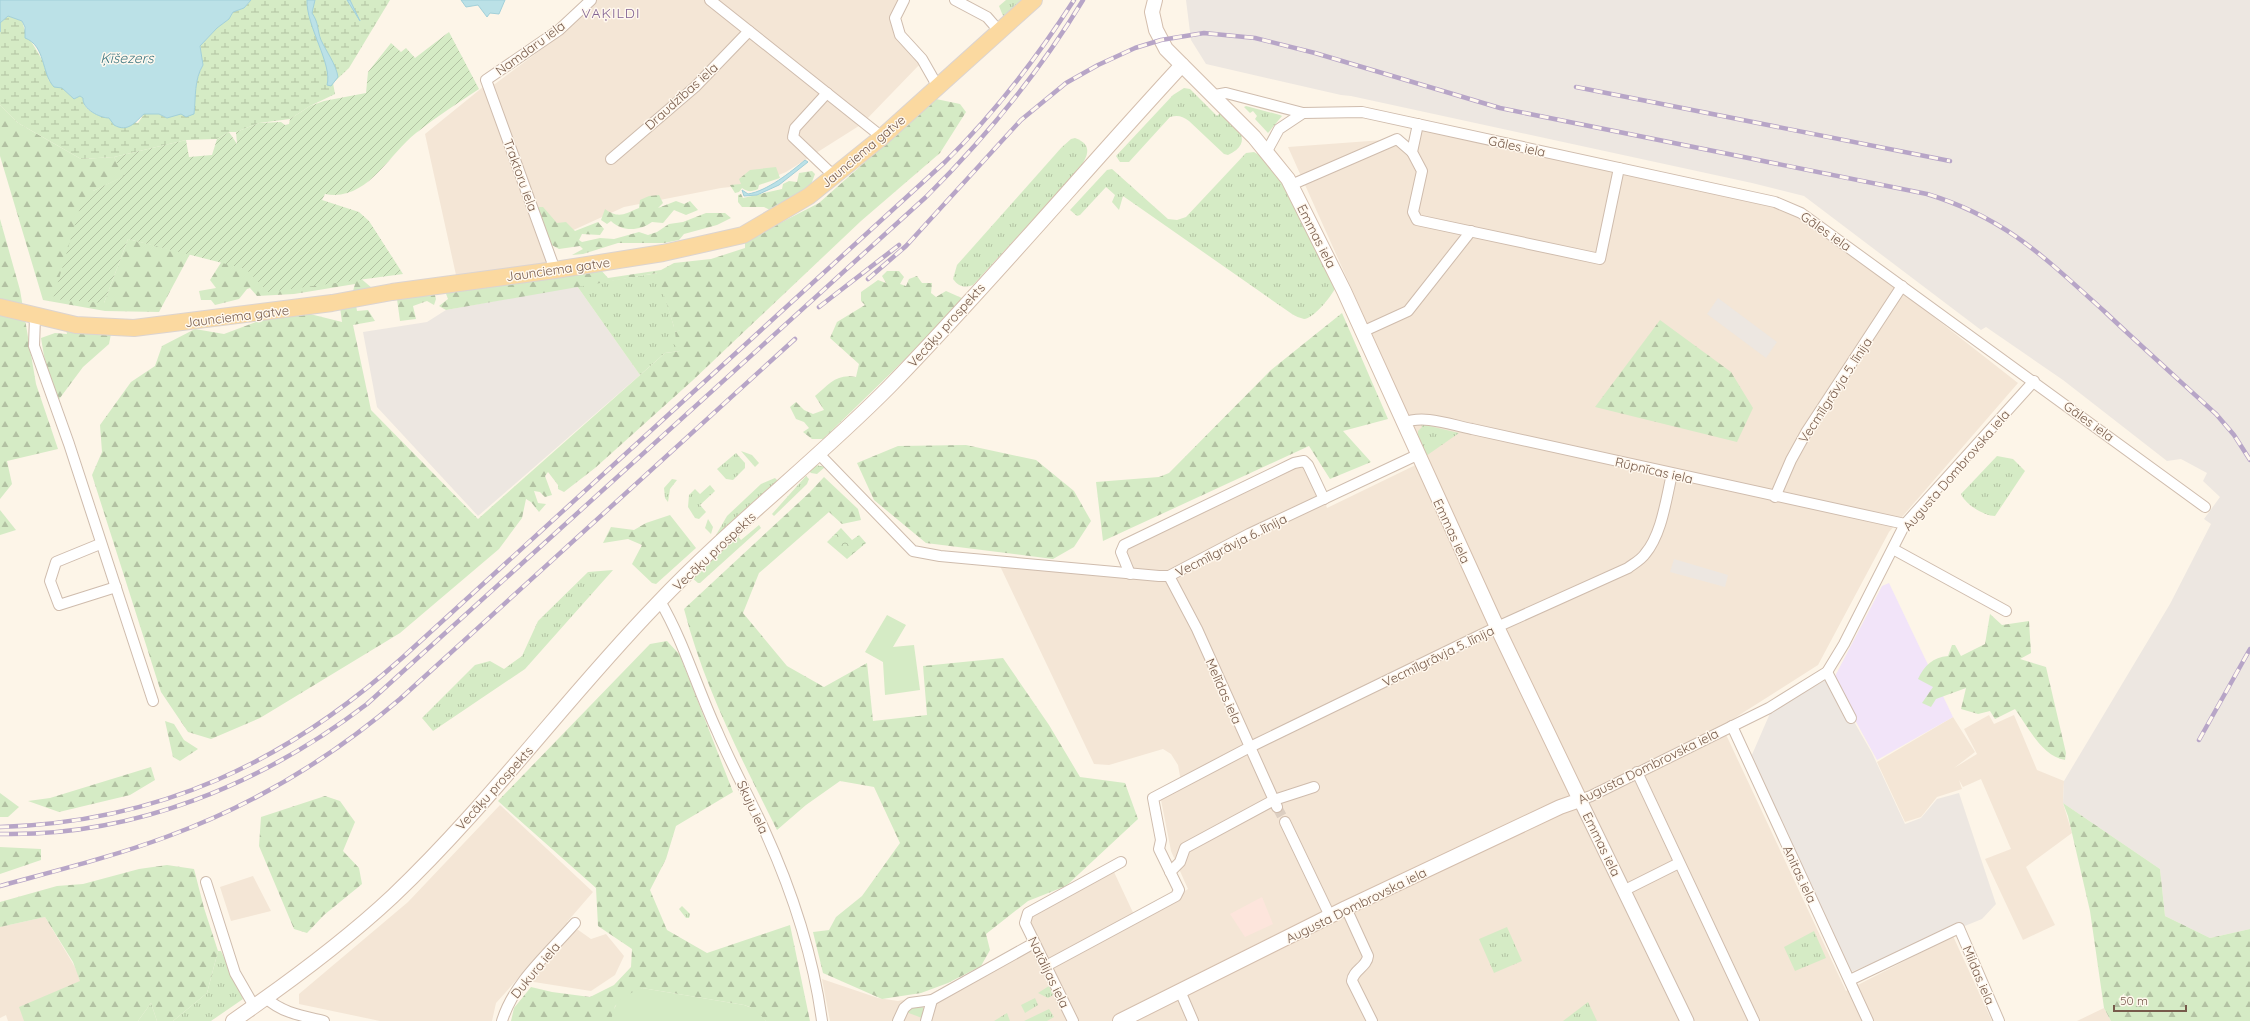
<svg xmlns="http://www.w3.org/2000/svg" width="2250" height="1021" font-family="Quicksand,sans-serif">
  <defs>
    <pattern id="grass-tufts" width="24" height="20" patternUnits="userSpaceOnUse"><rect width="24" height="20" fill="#d5ebc5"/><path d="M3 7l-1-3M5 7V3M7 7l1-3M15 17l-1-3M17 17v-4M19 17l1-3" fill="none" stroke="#b2c1a2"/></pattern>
    <pattern id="forest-firs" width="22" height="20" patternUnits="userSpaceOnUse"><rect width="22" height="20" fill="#d5ebc5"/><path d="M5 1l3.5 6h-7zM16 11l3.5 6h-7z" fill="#b2c1a2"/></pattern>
    <pattern id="wetland-marsh" width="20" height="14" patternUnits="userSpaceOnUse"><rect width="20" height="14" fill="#d5ebc5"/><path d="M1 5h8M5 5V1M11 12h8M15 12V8" fill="none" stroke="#b2c1a2"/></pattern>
    <pattern id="park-crowns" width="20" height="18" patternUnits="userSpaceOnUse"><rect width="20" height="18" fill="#d5ebc5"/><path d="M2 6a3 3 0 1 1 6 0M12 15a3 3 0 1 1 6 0" fill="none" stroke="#b2c1a2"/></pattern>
    <pattern id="garden-furrows" width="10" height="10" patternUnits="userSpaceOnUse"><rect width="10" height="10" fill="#d5ebc5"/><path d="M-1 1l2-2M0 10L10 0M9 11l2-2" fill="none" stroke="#b2c1a2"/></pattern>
  </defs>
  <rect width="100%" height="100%" fill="#fdf5e8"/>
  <g fill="#f4e6d6">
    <path d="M597,0H899L897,34L921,63L862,124L786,172L757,184L721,188L624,207L545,243L548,263L456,275L425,134L483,87L495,84L550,43Z"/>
    <path d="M1418,124L1801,213L2018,383L1889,532L1818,665L1722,726L1846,991L1953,936L1992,1021H830L822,979L878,998L898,1001L937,993L1030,942L1019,923L1114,872L1137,921L1188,889L1171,851L1161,800L1182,787L1178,765L1171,754L1163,749L1109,765L1094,764L1000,566L1130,574L1121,552L1300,461L1324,499L1327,508L1428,459L1288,147L1397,139L1412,151Z"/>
    <path d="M1989,715L1994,724L2014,715L2037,770L2064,781L2063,803L2072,833L2026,867L2055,925L2023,940L1985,859L2011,849L1981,779L1963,787L1959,780L1962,789L1937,797L1921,817L1905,822L1877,762L1953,717L1975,752L1954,768L1977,754L1964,729Z"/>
    <path d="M500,805L593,892L567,922L591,939L606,934L624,956L615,975L591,991L534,982L522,974L496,1003L492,1021H380L299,1004V994L408,902Z"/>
    <path d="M253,876L271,911L231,921L220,887Z"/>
    <path d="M45,917L72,962L103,1021H8L6,1015L0,1018V927Z"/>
    <path d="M2104,1008L2111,1021H2077Z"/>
  </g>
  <path fill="#fde5dc" d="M1262,897L1273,924L1245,937L1230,914Z"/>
  <g fill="#ede7e1">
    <path d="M1186,0H2250V929L2210,938L2165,916L2160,869L2063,803L2064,781L2170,604L2211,524L2204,519L2220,497L2203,481L2207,473L2181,459L2167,461L2063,380L1986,327L1981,330L1804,196L1752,183L1351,96L1341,95L1206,64L1191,40Z"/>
    <path d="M577,286L640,375L478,516L377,407L363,332L427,322L446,310Z"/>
    <path d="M1718,298L1777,342L1766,358L1707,314Z"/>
    <path d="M1674,559L1728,575L1725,587L1670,572Z"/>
    <path d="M1829,678L1872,753L1905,824L1921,818L1937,799L1959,793L1996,904L1982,919L1851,972L1751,757L1771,711Z"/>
  </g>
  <path fill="#f2e4f9" d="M1889,583L1953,717L1877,760L1833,680L1882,586Z"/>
  <g fill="url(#grass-tufts)">
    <path d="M1006,0H1023L1003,16L999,6Z"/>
    <path d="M1184,88L1190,89L1217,116L1220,113C1236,124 1256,142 1228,155L1224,154L1189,121C1182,116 1178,115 1170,117L1129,162H1120L1116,156L1173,95Z"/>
    <path d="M1246,106L1280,115L1282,116L1268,133L1255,119L1257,116L1253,111L1250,113L1244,107Z"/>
    <path d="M1075,138C1093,145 1088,155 1080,168L973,285C964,288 959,287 953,279L957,265L1061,148L1071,139Z"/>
    <path d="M1254,152C1288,170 1319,253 1335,288C1332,296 1313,319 1304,319C1300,318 1295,316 1292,314L1123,196L1119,210L1112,202L1115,195L1106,187L1080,215L1077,216L1070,210L1107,170L1112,169L1168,219L1177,220L1186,217L1246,153Z"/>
    <path d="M658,273L674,327H680L681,330L675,332L680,351L665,353L640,375L577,286Z"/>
    <path d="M1421,424L1459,433L1426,456L1418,435V431L1422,427Z"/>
    <path d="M741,451L752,455L759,463L755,467Z"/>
    <path d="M736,453L745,463V468L733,480L726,479L717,469Z"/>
    <path d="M1997,456L2013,459L2025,471L1995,516C1984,516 1965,504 1961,494Z"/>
    <path d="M816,465L825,467L817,474L811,473L808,470Z"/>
    <path d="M806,476L809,479L807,484L774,516L772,514Z"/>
    <path d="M775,478L779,482L721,534L716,535L727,516L761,484Z"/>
    <path d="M672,479L677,480L670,489L668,502L665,498L664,488Z"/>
    <path d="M710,485L715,491L700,505L706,512L699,519L695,518L688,507L689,495L695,489L700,494Z"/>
    <path d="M708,519L713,527L711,534L705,528Z"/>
    <path d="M759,525L761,528L700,583H698L691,577L737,535L741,540Z"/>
    <path d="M613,570L525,669L433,731L422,718L475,665L490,661L504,669L522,656L538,621L588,572Z"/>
    <path d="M682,906L690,914L689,918H686L679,909Z"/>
    <path d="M1507,927L1522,961L1494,973L1479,939Z"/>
    <path d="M1814,931L1826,958L1795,971L1784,947Z"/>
    <path d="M218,951H221L243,999L211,1021H173L207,993Z"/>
    <path d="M1049,986L1053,995L1048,998L1038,993Z"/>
    <path d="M1035,998L1038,1005L1025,1013L1021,1005Z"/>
    <path d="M1588,1002L1597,1021H1563Z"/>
    <path d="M151,1003L157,1021H138Z"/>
    <path d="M921,1005L924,1009L922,1018L906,1012L908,1009Z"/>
    <path d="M1049,1009L1054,1017L1047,1021H1024Z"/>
    <path d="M1007,1013L1010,1021H994Z"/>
  </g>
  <g fill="url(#forest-firs)">
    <path d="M936,99L960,104L966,112L940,153L861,221L692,381L595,468L564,492L558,489V485L548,472L545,476L552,495L545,497L540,492L534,491L538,503L546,504L539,512L531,502L526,499L522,518L499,549L400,633L260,718L211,739L188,732L161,692L92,475L102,452L100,425L131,382L155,366L162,346L195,329L224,334L269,317L306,313L342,322L340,307L356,305L357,311L368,310L375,321L353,325L371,410L478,519L665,353L680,351L672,342L676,340L675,332L680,330L679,327H674L657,273L446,310L439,306L448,299L445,291L600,269L608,278L661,270L674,263L711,259L745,248V241L819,203Z"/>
    <path d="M0,105L18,123L81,159L114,157L125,176L93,191L104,303L128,239L190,254L159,312L105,311L43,300L0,156Z"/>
    <path d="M776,167L780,178L759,185L758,189C751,192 748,192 742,188L739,192L735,193L730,185L741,184L739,179L750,170Z"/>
    <path d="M812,171L815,174L809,190C801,190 780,205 770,210L764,207H742L738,202V195L741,194L743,198L782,189L783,184L789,181L797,182L799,173Z"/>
    <path d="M659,195L663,203L658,208L676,201L684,204L690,201L698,210L686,215L674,210L663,223L652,222C640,231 622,232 611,221L607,224L601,220L605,209C619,219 624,214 639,208L640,200L649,196Z"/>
    <path d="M532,207H543L557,223L566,222L575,231L598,222L604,229L600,235L582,234L579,240L582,242L600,238L614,239L639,232L648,235L657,232L669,224L683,222L706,213H725L731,218L717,225L684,234L679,240L664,243H618L583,254L572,255L583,249L580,246L559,249L550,244Z"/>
    <path d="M0,219L20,290L36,384L58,449L7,461L12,484L0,499Z"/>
    <path d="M222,261L359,277L372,288L357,296L353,291L355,284L294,294L257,296L250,288L247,289L239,299L215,305L211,300H201L199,291L216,288L210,280Z"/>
    <path d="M887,271H899L904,277L900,284L906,286L909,279L917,276L922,283H932L931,293L936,297L946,291L964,299L893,371L823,439H812L803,432L809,428L804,422L796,419L790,407L796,402L804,410L813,414L824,410L815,396C829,384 837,373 856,377L859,364L830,338L837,322L865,305L861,301V292L878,280L886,283L882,276Z"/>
    <path d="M434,292L436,299L434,305L427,301L413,306L416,319L400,321L397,299Z"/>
    <path d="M1342,313L1388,419L1343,431L1371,462L1330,479L1309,446L1103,541L1096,482L1159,477L1169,473L1271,370Z"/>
    <path d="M1660,320L1731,372L1753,408L1737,442L1595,407Z"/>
    <path d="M66,330L111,334L109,344L83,367L57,402L44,356L41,338L55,333L67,334Z"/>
    <path d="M966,445L1036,460L1074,491L1091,521L1074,547L1053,559L926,543L874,500L857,463L898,446Z"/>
    <path d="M824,477L858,509L861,520L842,524L829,512L759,573L743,613L787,666L824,687L867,663L873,721L927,715L923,666L1003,658L1049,725L1080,777L1125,783L1138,819L1066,886L1028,901L986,934L990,950L981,966L948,983L921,993L882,999L823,973L813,932L829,930L836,917L862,896L900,843L874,787L840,781L806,805L777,830C741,758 704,687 684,609L809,493Z"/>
    <path d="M0,510L16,530L0,535Z"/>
    <path d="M670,515L696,548L656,584L652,583L632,564L642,545L628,539L603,543L611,527L634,530L646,523Z"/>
    <path d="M1990,614L2002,625L2029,621L2031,653L2020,659L2046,667L2066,753L2065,760C2042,756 2028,727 2015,709L1995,719L1990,711L1978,714L1961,709L1966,688L1936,699L1931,707L1922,703L1933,687L1918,679C1924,666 1933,657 1948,656L1952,645H1955L1961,656L1985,644Z"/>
    <path d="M667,641L680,655L733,792L676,826L666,859L650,890L667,930L707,953L790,925L810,1021H766L750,1007L744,1005L642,988L615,1006L612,1021H511L514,1008L531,987L552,992L590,997L614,985L631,967L632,949L598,926L596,888L498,801L650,644Z"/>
    <path d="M165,721L174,724L184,740L198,749L180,761L173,757Z"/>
    <path d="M151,767L155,780L130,795L59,812L28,801L50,798Z"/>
    <path d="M0,793L19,807L8,817H0Z"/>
    <path d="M325,796L340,801L355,822L343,851L359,868L362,884L324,915L307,933L294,929L259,846L261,817Z"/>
    <path d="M2063,803L2160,869L2165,916L2210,938L2250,929V1021H2111L2104,1008L2090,911L2068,816Z"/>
    <path d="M0,847L41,849V860L0,874Z"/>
    <path d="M167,865L194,869L204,908L218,951L207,993L173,1021H157L151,1003L138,1021H24L19,1007L80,981L73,962L45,917L0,927V902L57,886L83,884L139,869Z"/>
  </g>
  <path fill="url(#wetland-marsh)" d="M251,0H307V6L313,4L315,0H390L349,68L333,83L335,94L310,106L290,119L259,123L236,132H229L217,139L186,140L114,157L81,159L18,123L0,105V23L8,16L22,21L25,31L44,63L49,81L62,88L74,99L80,96L83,98C81,118 124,121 138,123L144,114H159L167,118L181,113L194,114C196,96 194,80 203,65L200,46L217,28L229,19L233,12L244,8Z"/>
  <path fill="url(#park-crowns)" d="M841,528L852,540L859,535L866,543L847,559L827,542Z"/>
  <path fill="url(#garden-furrows)" d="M449,32L479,89C458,103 436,117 416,133C388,155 367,202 325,194L322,200L359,212L369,221L403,274L268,292L246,269L128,239L104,303L53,299L82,201L93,191L124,176L114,157L186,140L189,157L212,155L217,139L229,132L237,144L236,132L259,123L281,122L285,125L289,124L290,119L310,106L324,101L366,93L368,72L391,43L401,52L406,48L415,58Z"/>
  <g fill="#d5ebc5">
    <path d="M887,615L906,625L893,647L914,645L920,690L885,695L883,662L865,652Z"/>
    <path d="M642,988L744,1005L755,1009L766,1021H612C611,1002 627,994 642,988Z"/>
  </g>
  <g fill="#bbe1e7" stroke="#a2d0d9">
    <path d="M0,0H251L244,8L233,12L229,19L217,28L200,46L203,65C194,80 196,96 194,114L186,117L181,114L167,118L159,114H144C135,122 128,133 114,125L109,118C100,118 82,109 83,98L80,96L74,99L62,88L54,87C41,73 46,46 25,38V27L22,21L8,16L0,23V32Z"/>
    <path d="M307,0H315L312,13C319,23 317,30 321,40C326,51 336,64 338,77L331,86L327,85C333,65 306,26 307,0Z"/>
    <path d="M347,0H350L360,21Z"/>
    <path d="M461,0H505L499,14L490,13L487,17L478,5L466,7Z"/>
    <path d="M805,160L808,162L779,185L757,195L744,196L742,190L748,194C767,191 791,172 805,160Z"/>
  </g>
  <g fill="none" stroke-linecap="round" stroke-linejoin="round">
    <path stroke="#dccec1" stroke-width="10" stroke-dasharray="10 5" stroke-linecap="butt" d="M1277,807L1285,822"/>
    <defs>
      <g id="minor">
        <path d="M710,0L882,137"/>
        <path d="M904,0L895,18L900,35L922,59L938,87"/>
        <path d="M955,0L987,17L1000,32"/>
        <path d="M827,93L795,128L793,137L834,176"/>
        <path d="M1215,95L1226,93L1303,113L1362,112L1775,202L1801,213L2205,507"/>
        <path d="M1418,124L1412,152L1422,171L1413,212L1417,220L1600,259L1619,168"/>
        <path d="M1267,151L1279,129L1303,113"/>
        <path d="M611,159L695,87L749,31"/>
        <path d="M1291,185L1397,139L1412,152"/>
        <path d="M555,270L486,80L559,30L591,0"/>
        <path d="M35,317L34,346L69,444L153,701"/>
        <path d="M1362,332L1408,311L1471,231"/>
        <path d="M1403,423C1424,414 1451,425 1472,429L1905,524"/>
        <path d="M819,454L913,551L940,556L1159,576H1169L1249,534L1417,455"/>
        <path d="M1775,497L1791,460L1807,431L1902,286"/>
        <path d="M100,544L56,562L50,581L59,605L116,587"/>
        <path d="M1893,549L2006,611"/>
        <path d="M1130,574L1121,552L1124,545L1294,463L1304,461L1308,465L1324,499"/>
        <path d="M1169,576L1197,629L1277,807"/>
        <path d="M660,601C684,642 697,688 717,731C731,764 748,795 763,827C791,888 813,954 822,1021"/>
        <path d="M1827,672L1851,718"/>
        <path d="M1732,726L1868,1021"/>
        <path d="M1637,772L1754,1021"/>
        <path d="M1580,800L1591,796L1769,708L1827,672L1844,644L1905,524L2034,381"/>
        <path d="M1285,822L1330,916"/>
        <path d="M1170,872L1180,862L1185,848L1274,800L1314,787"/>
        <path d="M206,882L235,973L254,1006"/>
        <path d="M1625,890L1679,863"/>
        <path d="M1346,908L1368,956C1367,967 1353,970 1352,981L1372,1021"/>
        <path d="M1046,966L1176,896L1179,890L1159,849L1161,840L1153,798L1250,747L1497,627L1628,568C1633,564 1641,560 1645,554C1662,534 1666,499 1672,474"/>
        <path d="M1850,980L1959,928L1999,1021"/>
        <path d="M1180,991L1193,1021"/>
        <path d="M266,998C282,1013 303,1016 324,1021"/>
        <path d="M502,1021C514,982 549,953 575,923"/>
        <path d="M898,1021L904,1008L910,1003L932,1000L1034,943"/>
        <path d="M926,1021L932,1000"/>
        <path d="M1073,1021L1025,923L1028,913L1121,862"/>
      </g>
      <path id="tertiary" d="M1580,800L1687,1021"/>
      <g id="secondary">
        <path d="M233,1021C288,983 344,942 393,896C488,806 566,698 657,604C730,527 815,462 890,386C991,282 1084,171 1182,65"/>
        <path d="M1120,1021L1346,908L1560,807L1580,800L1497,627L1344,291L1288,179L1254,137L1166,49L1156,30L1152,12L1155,0"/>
      </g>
      <path id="primary" d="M0,307L76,325L134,328L332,303L392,292L555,270L663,253L743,235L809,196L882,137L1034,0"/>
    </defs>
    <use href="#minor" stroke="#cfbcad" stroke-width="12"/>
    <use href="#tertiary" stroke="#cfbcad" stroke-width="15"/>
    <use href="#secondary" stroke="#d4bead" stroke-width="16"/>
    <use href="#primary" stroke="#dcd4d0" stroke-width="18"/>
    <use href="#minor" stroke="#fff" stroke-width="10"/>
    <use href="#tertiary" stroke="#fff" stroke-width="13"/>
    <use href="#secondary" stroke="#fff" stroke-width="14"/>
    <use href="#primary" stroke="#fbd9a0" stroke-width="16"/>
    <defs>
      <g id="rail">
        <path d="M1576,87L1950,161"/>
        <path d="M868,279L906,246L1021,120L1066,83L1098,65L1135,48L1161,40L1204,33L1255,38L1315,53L1500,108L1927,194C2006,218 2045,258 2104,311C2141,346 2179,380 2216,414L2234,435L2250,460"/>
        <path d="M819,307L899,245"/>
        <path d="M2199,740L2250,649"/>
        <path d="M0,827C159,822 285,763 402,658L945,162C995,113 1036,59 1074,0"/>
        <path d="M0,834C134,837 262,784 367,704L926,197C986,137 1039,73 1083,0"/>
        <path d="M0,886C55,871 112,857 166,837C252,806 331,758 400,699L795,339"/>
      </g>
    </defs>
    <use href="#rail" stroke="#b7a5c7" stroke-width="4.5"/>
    <use href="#rail" stroke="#fff8ee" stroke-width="3" stroke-dasharray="9" stroke-linecap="butt"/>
  </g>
  <g text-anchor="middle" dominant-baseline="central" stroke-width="3" stroke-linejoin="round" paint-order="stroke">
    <g font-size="13" fill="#775b4b" stroke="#fff8ee">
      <text transform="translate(530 48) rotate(-36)">Namdaru iela</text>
      <text transform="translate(681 96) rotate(-42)">Draudzības iela</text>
      <text transform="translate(1517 146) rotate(12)">Gāles iela</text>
      <text transform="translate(863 151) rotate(-40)">Jaunciema gatve</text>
      <text transform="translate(521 175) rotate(70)">Traktoru iela</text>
      <text transform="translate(1826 231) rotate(35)">Gāles iela</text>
      <text transform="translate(1317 236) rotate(63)">Emmas iela</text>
      <text transform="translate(558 269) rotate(-8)">Jaunciema gatve</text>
      <text transform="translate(237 316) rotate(-7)">Jaunciema gatve</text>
      <text transform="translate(946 325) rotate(-48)">Vecāķu prospekts</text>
      <text transform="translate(1835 390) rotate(-57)">Vecmīlgrāvja 5. līnija</text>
      <text transform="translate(2089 421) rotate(36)">Gāles iela</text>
      <text transform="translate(1654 470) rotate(13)">Rūpnīcas iela</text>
      <text transform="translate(1956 470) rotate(-49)">Augusta Dombrovska iela</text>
      <text transform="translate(1452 531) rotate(65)">Emmas iela</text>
      <text transform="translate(1231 545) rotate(-27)">Vecmīlgrāvja 6. līnija</text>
      <text transform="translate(714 551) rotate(-43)">Vecāķu prospekts</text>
      <text transform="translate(1438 656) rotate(-26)">Vecmīlgrāvja 5. līnija</text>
      <text transform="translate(1224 691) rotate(66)">Melīdas iela</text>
      <text transform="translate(1648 766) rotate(-26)">Augusta Dombrovska iela</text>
      <text transform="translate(494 788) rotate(-48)">Vecāķu prospekts</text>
      <text transform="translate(753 807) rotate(65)">Skuju iela</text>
      <text transform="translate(1602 844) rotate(64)">Emmas iela</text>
      <text transform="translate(1800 874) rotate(65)">Anitas iela</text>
      <text transform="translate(1356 905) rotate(-26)">Augusta Dombrovska iela</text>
      <text transform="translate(535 970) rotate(-50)">Dukura iela</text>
      <text transform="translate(1049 972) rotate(64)">Natālijas iela</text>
      <text transform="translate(1979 975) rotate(67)">Mildas iela</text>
    </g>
    <g font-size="14" letter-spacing="1" fill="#836393" stroke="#fff8ee">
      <text x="611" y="13">VAĶILDI</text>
    </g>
    <g font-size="14" font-style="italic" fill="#417983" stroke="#fff8ee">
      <text x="127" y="58">Ķīšezers</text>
    </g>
  </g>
  <path d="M2114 1005v6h72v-6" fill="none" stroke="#775b4b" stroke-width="2"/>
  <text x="2120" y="1005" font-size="12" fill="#775b4b" stroke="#fff8ee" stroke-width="3" paint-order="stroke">50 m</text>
</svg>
